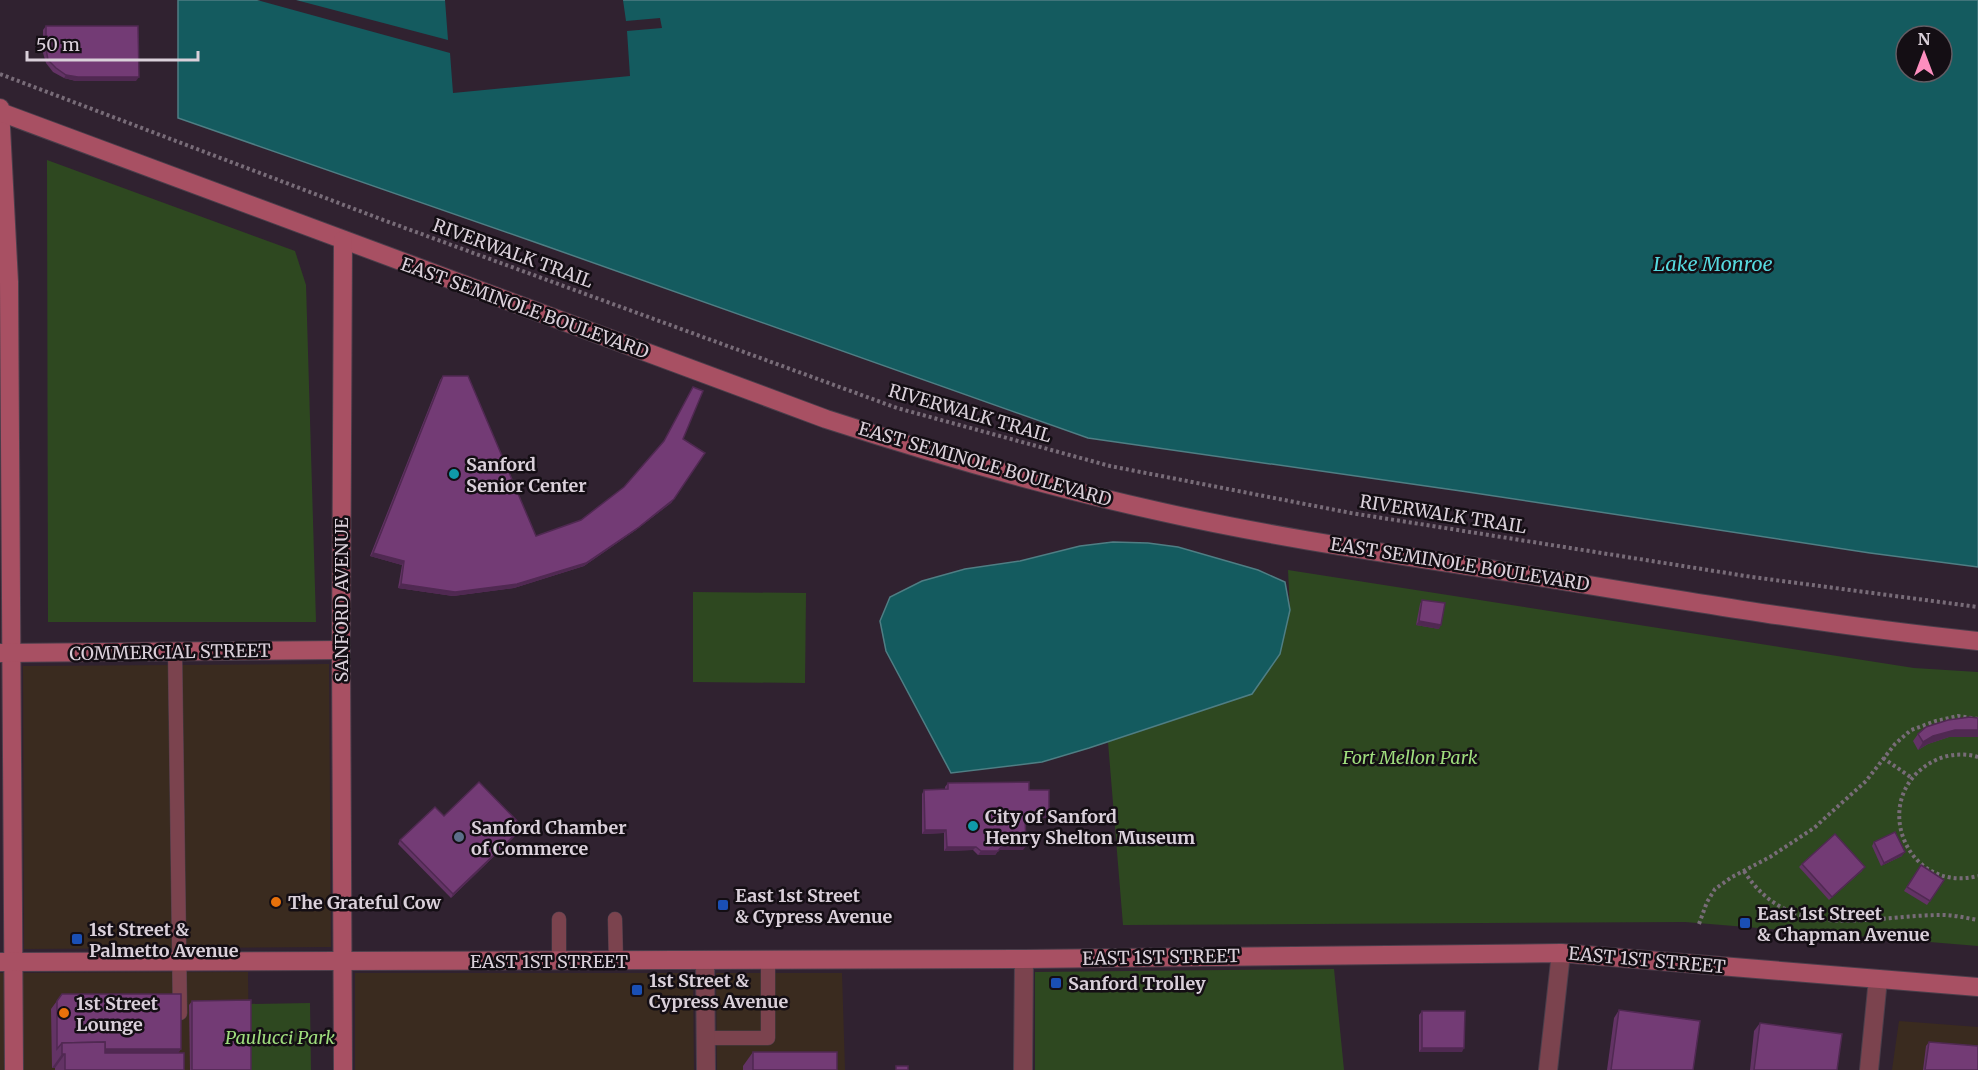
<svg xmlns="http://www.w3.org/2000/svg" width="1978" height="1070" font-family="Merriweather,serif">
  <rect width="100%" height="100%" fill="#302230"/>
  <g fill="#3a2b1f">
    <path d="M329,664L331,947L24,949L23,666Z"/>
    <path d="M248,972L249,1070H0V973Z"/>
    <path d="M355,973H693L694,1070H355Z"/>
    <path d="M716,973H842L845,1070H717Z"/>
    <path d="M1899,1021L1978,1027V1070H1892Z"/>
  </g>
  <g fill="#2e4820">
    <path d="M47,160L295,251L306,285L316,622H48Z"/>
    <path d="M1288,570L1914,668L1978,672V946L1685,922L1123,925L1108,742L1252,694L1280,653L1290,610Z"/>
    <path d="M693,592L806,593L805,683L693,682Z"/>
    <path d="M1334,969L1344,1070H1035V972Z"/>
    <path d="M310,1003L311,1070H249L248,1004Z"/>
  </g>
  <g fill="#145b5f" stroke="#4f7e84" stroke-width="1.5" fill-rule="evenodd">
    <path d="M178,0H1978V567L1870,553L1461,491L1088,438L543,245L178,118ZM1906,36H1942V72H1906Z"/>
    <path d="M1113,542L1148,543L1178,547L1258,570L1285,582L1290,610L1280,654L1252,694L1089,748L1042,762L951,773L886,651L880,621L890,597L922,581L965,569L1020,561L1080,546Z"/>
  </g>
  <path fill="#302230" d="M257,0H296L448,40L445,0H623L626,21L660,18L662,28L627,31L630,76L453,93L450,53Z"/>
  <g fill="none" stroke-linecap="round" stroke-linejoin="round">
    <defs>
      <g id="lane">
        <path d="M175,652L180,1013"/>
        <path d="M559,919V961"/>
        <path d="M615,919L616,961"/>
        <path d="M705,1038H768V960"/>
      </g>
      <g id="street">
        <path d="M705,960L706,1070"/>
        <path d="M1023,1070L1024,959"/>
        <path d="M1548,1070L1561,953"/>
        <path d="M1869,1070L1878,979"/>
      </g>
      <g id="secondary">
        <path d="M0,108L9,282L14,1070"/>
        <path d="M0,112L826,419C937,455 1048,487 1162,512C1286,540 1414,557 1540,577C1686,601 1831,626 1978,641"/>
        <path d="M343,240L341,650L343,1070"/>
        <path d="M0,653L341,650"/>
        <path d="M0,962L1024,959L1561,953L1978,987"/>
      </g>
    </defs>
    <use href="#lane" stroke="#4b3e4b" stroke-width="15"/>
    <use href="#street" stroke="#4b3e4b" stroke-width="20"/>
    <use href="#secondary" stroke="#4b3e4b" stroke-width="20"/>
    <g stroke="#786c78" stroke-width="4" stroke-dasharray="3 3" stroke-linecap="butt">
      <path d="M0,74L386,221L897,408L1110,466L1351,513L1752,577L1978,607"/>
      <path d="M1978,757C1965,753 1950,754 1938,759C1866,791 1903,895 1978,876"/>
      <path d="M1883,758L1912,778"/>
      <path d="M1744,871C1790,944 1871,915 1942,915C1954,915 1966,918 1978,920"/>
      <path d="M1699,924L1707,902L1715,889L1732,877L1770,857L1814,828L1866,781L1895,744L1911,730L1936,721L1958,716L1978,719"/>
    </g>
    <use href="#lane" stroke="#7b434e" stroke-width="14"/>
    <use href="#street" stroke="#7b434e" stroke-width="18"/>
    <use href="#secondary" stroke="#a85063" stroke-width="18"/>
  </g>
  <g fill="#633365">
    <path d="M46,26L136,81H76L64,78L53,72L46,63L43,53V30Z"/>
    <path d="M443,376L536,536L581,520L624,487L663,443L693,387L683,439L674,499L671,503L636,530L584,566L514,588L453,596L398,588L402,565L370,556L440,380Z"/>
    <path d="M1422,600L1439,629L1416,625L1420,604Z"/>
    <path d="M1978,718V737H1949L1928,744L1918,750L1913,741L1918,734Z"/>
    <path d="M948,783L1029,790L1047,818H1025L1023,850H999L995,855H978L973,850L944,851V833L922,834V794L924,790L945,789V787Z"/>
    <path d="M444,816L521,830L451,898L398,844L400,840Z"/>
    <path d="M1874,842L1902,856L1881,866L1872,846Z"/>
    <path d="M1802,864L1862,871L1829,900L1799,867Z"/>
    <path d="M1921,865L1944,880L1927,905L1904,891Z"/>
    <path d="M62,994L181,1049L178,1053L184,1070H55V1068H52L51,1009Z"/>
    <path d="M192,1001L251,1070H190L189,1005Z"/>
    <path d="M1619,1010L1693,1070H1607L1614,1018Z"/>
    <path d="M1422,1011L1462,1052H1419V1015Z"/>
    <path d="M1760,1023L1837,1070H1750L1754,1031Z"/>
    <path d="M1929,1042L1978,1070H1923L1926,1046Z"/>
    <path d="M753,1052L837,1070H743V1066Z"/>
  </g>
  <g fill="#502952">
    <path d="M66,75L139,77L136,81H76L64,78Z"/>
    <path d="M674,499L671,503L636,530L584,566L514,588L453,596L398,588L401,584Z"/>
    <path d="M373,553L404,561L402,565L370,556Z"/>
    <path d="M1419,621L1441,625L1439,629L1416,625Z"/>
    <path d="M1955,730H1978V737H1949L1928,744L1918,750L1923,742L1933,736Z"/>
    <path d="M1025,814H1049L1047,818H1023Z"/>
    <path d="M523,827L521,830L451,898L453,894Z"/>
    <path d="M925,830H946L944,833L922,834Z"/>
    <path d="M1002,846H1026L1023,850H999Z"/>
    <path d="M947,847H976L973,850L944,851Z"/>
    <path d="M981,851H998L995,855H978Z"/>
    <path d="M1905,852L1902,856L1881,866L1884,863Z"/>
    <path d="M1865,867L1862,871L1829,900L1832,897Z"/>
    <path d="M1422,1048H1464L1462,1052H1419Z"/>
    <path d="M62,1049H181L176,1056L65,1054L55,1068H52L62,1054Z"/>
  </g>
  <g fill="#733b75" stroke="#502952" stroke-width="1.5">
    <path d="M46,26H138L139,77H78L66,75L56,68L48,60L46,49Z"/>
    <path d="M443,376H468L536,536L581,520L624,487L664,441L693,387L703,391L683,439L705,453L674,499L639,527L586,563L517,584L455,592L401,584L404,561L373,553Z"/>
    <path d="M1422,600L1445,603L1441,625L1419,621Z"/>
    <path d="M1970,717L1978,718V730H1955L1933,736L1923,742L1918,734L1926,727L1948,720Z"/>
    <path d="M479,782L523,827L453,894L400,840L435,807L444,816Z"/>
    <path d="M1029,782V790H1049V814H1025L1026,846H1002L998,851H981L976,847H947L946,830H925L924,790L948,789V783Z"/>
    <path d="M1895,832L1905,852L1884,863L1874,842Z"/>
    <path d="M1835,834L1865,867L1832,897L1802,864Z"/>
    <path d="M1921,865L1944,880L1930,901L1907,887Z"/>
    <path d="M62,994H181V1049H105V1042L62,1043L57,1049V1001Z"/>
    <path d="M251,1000V1070H192V1001Z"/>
    <path d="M1619,1010L1700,1021L1693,1070H1611Z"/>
    <path d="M1422,1011H1465L1464,1048H1422Z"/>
    <path d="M1760,1023L1842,1034L1837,1070H1754Z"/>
    <path d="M105,1042V1053H184V1070H65V1054H62V1043Z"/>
    <path d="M1929,1042L1978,1046V1070H1925Z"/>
    <rect x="753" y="1052" width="84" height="18"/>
    <rect x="896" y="1066" width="12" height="4"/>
  </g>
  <g fill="#0f9aa8" stroke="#140e14" stroke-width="2">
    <circle cx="454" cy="474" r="6"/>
    <circle cx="973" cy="826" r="6"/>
  </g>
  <circle fill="#5c6f8a" stroke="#140e14" stroke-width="2" cx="459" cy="837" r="6"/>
  <g fill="#e8710a" stroke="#140e14" stroke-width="2">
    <circle cx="276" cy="902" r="6"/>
    <circle cx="64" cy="1013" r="6"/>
  </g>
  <g fill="#1a4fb4" stroke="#140e14" stroke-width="2">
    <rect x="717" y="899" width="12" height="12" rx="3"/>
    <rect x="1739" y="917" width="12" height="12" rx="3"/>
    <rect x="71" y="933" width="12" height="12" rx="3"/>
    <rect x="1050" y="977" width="12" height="12" rx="3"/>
    <rect x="631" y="984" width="12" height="12" rx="3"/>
  </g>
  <g text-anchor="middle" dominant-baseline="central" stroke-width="5" stroke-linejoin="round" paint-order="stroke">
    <g font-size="18" fill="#dad0da" stroke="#140e14">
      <text transform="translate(513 253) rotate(20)">RIVERWALK TRAIL</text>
      <text transform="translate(525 308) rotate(20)">EAST SEMINOLE BOULEVARD</text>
      <text transform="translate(970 413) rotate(16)">RIVERWALK TRAIL</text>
      <text transform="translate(985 464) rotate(16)">EAST SEMINOLE BOULEVARD</text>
      <text transform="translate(1443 514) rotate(9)">RIVERWALK TRAIL</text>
      <text transform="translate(1460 564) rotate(9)">EAST SEMINOLE BOULEVARD</text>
      <text transform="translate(341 600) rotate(-90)">SANFORD AVENUE</text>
      <text transform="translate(170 652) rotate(-1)">COMMERCIAL STREET</text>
      <text transform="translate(1161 957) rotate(-1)">EAST 1ST STREET</text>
      <text transform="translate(1647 960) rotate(5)">EAST 1ST STREET</text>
      <text x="549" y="961">EAST 1ST STREET</text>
    </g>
    <g font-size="18" font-weight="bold" fill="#dad0da" stroke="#140e14" text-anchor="start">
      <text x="466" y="464">Sanford<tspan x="466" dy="21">Senior Center</tspan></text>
      <text x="985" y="816">City of Sanford<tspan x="985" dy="21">Henry Shelton Museum</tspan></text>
      <text x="471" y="827">Sanford Chamber<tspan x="471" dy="21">of Commerce</tspan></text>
      <text x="735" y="895">East 1st Street<tspan x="735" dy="21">&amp; Cypress Avenue</tspan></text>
      <text x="288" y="902">The Grateful Cow</text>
      <text x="1757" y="913">East 1st Street<tspan x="1757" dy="21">&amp; Chapman Avenue</tspan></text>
      <text x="89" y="929">1st Street &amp;<tspan x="89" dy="21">Palmetto Avenue</tspan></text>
      <text x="649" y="980">1st Street &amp;<tspan x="649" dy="21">Cypress Avenue</tspan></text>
      <text x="1068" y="983">Sanford Trolley</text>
      <text x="76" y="1003">1st Street<tspan x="76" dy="21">Lounge</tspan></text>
    </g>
    <g font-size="18" font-style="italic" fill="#9fdd7d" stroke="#140e14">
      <text x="1410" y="757">Fort Mellon Park</text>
      <text x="280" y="1037">Paulucci Park</text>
    </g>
    <g font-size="20" font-style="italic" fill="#56d9df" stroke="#140e14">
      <text x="1713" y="263">Lake Monroe</text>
    </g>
  </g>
  <g transform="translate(1924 54)"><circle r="28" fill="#140e14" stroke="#635c63" stroke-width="1.5"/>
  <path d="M0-4.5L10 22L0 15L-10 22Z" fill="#fd8ebf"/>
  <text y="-9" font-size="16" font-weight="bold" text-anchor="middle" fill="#dad0da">N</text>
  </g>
  <path d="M27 51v9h171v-9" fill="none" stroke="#dad0da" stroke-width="3"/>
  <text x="36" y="51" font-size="18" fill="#dad0da" stroke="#140e14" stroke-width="4.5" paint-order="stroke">50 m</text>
</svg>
